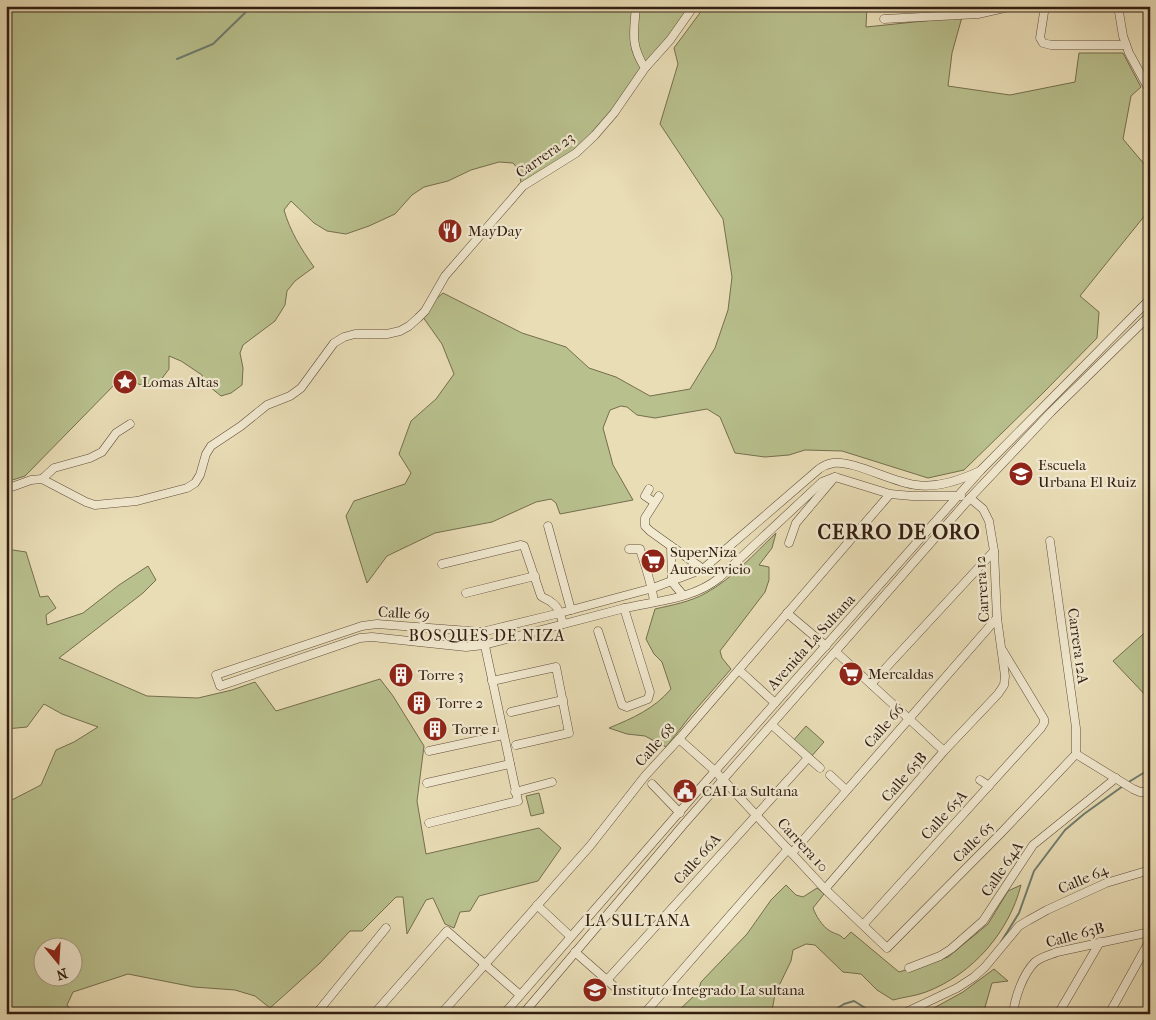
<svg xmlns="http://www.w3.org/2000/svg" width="1156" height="1020" font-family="'IM FELL French Canon',serif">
  <rect width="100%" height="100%" fill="#e9ddb6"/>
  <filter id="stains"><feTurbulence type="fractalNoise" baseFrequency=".004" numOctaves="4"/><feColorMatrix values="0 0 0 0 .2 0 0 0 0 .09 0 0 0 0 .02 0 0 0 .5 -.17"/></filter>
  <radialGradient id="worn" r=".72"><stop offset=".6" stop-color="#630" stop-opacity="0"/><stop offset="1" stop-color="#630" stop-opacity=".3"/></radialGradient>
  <g fill="#b8c08d" stroke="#756e4e" fill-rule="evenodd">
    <path d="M6,6H689L669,38L613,111L595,132L573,151L521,183L519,170L513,163L499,162L471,170L448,181L424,187L412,195L395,214L369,226L346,234L327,231L314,223L291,201L284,210C290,231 301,249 314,267L295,281L287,291L285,305L275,321L243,345L240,353L243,368L242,385L231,393L221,396L204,382L202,375L181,361L169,356V369L160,381L142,385L120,379L25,476L6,482Z"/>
    <path d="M705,6H867L866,27L962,17L952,53L948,86L1010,95L1075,82L1079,53H1123L1141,87L1131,96L1123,139L1150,171V209L1080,296L1099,312L1097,338L1043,393L964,470L928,478L842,451L805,450L789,455L765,457L735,453L720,417L707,409L655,418L637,415L627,407L621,406L610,410L603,428L613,465L633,500L560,514L556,503L551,499L536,502L492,522L435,533L387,556L367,583L346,516L354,501L405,484L411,473L399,454L411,421L436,399L454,374L442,344L420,313L443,293L522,333L566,347L589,368L616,377L650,396L690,389L715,348L728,310L732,277L723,219L660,124L678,64L674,48Z"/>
    <path d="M776,533L772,548L759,565L769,567V580L765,592L720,651L722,658L731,669L691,715L666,747L645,736L627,734L609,728C633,718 654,709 671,689L662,662L654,654L646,639L655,609C672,605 690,602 706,593C733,578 754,554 776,533Z"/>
    <path d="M6,549L26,552L40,597L48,596L56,608L46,615L47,625L83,613L119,585L148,566L156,580L143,593L59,658L147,696L198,698L232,690L255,682L276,711L380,679L393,696L424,746L417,801L426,854L539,828L561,848L538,881L479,896L470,911L460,912L454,928L445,924L433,898L426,900L407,934L403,897H396L362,931H350L320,963L270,1008L255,996L235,990L194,987L128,974L73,992L67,1005L74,1014H6V803L41,785L56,750L74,742L98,727L62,714L44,704L27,727L6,729V715L12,706L6,691ZM42,948H72V978H42Z"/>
    <path d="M1150,628V700L1113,661Z"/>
    <path d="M806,726L824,742L810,758L792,742Z"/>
    <path d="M539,793L544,813L531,816L526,796Z"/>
    <path d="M786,885L796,895L803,897L817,888L824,894L813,908C816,916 822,926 830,931C835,934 840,934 844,939L851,932L899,972L948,957L988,924L1008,891L1021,885C1009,932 973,974 926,992C916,996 903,997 893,1000L877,990L861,974L843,972L815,945L806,944L793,950L791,961L775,994L772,1011L764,1009L757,1014H675L698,992L701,982L747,934L771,900Z"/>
    <path d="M994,969L1008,981L992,983L983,1014H923L963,992Z"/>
  </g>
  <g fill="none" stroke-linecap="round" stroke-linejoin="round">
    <g stroke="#6f7c6f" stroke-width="2">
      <path d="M177,59L213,44L252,6"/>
      <path d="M1127,783L1150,769"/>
      <path d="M1001,942L1019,913L1034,871L1065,830L1084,814L1123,786"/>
      <path d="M828,1014L844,1004L854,1001L875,1014"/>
    </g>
    <defs>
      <g id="minor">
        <path d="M636,6C634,32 630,45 645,68"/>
        <path d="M1045,6L1040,38L1043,43L1051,45H1126"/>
        <path d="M1118,6L1123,36L1129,53L1150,91"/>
        <path d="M884,19L978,14L1013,6"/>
        <path d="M835,477L822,482L719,578C692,600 654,601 621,609C575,621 530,633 484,645L466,647L372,637L360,638L220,686L216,675L362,626L377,624L482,632L560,613L653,588L703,569L819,469C823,466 828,464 833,463C853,460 892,482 916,485C938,488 960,480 980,471"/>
        <path d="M835,477L890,494L912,496H961"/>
        <path d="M42,479L54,468L90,458L102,452L116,433L130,424"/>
        <path d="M6,489L31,480L42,479L86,502L95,505L137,501L187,488L195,483L200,475L206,454L211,446L241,426L267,405L290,396L301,388L334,343L344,337L355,334H387L400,331L409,326L418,318L425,311L445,276L523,186L576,153L595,135L614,113L645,68L670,40L694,6"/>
        <path d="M649,489L645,496L654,502"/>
        <path d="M659,496L645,518V526L650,531L703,569"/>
        <path d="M548,526L571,610"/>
        <path d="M1050,541L1076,728V754"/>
        <path d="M789,543L796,523L834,478"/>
        <path d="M671,546L672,582L683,595"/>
        <path d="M629,549H640C645,566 652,584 654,602"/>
        <path d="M442,564L521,545L524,546L541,596C544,599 548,599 551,602C559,607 561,616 563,624"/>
        <path d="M466,593L535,576"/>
        <path d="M787,613L826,646"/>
        <path d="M598,631L622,705L627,707L648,699L650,692L624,608"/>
        <path d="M836,652L944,751"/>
        <path d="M739,670L775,703"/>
        <path d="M492,681L556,667L569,733L516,745"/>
        <path d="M871,684L994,551"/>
        <path d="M511,712L563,700"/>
        <path d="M772,725L820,768"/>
        <path d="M679,739L715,771L825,889L887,948L1001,833L1076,754"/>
        <path d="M429,751L503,735"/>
        <path d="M1076,754L1133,789L1140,792H1150"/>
        <path d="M830,775L846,790"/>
        <path d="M980,780L989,786"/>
        <path d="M427,783L510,764"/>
        <path d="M652,784L680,813"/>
        <path d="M515,792L552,782"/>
        <path d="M429,823L518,801L482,632"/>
        <path d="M792,853L997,618"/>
        <path d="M825,889L944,751L998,694L1004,685L1005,676L997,618L994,551L989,521L983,509L970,498"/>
        <path d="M537,905L570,936"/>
        <path d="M863,925L1041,728L1044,723V719L1003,651"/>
        <path d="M575,952L617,989"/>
        <path d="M909,968L940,956L951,949L983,921L1033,845L1116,778"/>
        <path d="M607,980L808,758"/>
        <path d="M316,1014L386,928"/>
        <path d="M374,1014L447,931L520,995"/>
        <path d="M441,1014L590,846L645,776L679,739L890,494"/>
        <path d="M504,1014L715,771L980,471L1150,299"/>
        <path d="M523,1014L684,824L970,498L1051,412L1150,315"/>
        <path d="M644,1014L788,849"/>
        <path d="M902,1014L957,988L974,977L985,967L1019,926L1029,920L1047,910L1106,883L1150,870"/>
        <path d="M1013,1014C1015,997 1023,974 1035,962C1041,957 1050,955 1057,952L1150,932"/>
        <path d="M1058,1014L1100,942"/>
        <path d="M1109,1014L1150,940"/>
      </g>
    </defs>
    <use href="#minor" stroke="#604d3a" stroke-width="9"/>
    <use href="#minor" stroke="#f1e9d0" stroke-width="8"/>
  </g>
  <defs>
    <symbol id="restaurant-disc" viewBox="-11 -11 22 22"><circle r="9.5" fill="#8f2418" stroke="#f1e9d0"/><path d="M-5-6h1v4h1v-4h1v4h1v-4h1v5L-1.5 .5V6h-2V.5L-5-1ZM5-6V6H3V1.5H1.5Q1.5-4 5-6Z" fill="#fff"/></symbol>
    <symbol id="sight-disc" viewBox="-11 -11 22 22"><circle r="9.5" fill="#8f2418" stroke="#f1e9d0"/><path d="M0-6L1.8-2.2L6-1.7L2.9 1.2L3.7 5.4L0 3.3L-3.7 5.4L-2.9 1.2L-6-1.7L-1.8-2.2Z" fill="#fff"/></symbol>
    <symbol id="school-disc" viewBox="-11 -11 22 22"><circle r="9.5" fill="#8f2418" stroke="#f1e9d0"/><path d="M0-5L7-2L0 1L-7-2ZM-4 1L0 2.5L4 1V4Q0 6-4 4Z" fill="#fff"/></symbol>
    <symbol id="supermarket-disc" viewBox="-11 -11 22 22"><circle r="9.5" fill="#8f2418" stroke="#f1e9d0"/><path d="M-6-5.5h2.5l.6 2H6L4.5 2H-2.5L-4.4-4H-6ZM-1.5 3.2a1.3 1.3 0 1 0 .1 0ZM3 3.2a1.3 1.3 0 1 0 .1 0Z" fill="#fff"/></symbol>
    <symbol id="building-disc" viewBox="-11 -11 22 22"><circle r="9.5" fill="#8f2418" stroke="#f1e9d0"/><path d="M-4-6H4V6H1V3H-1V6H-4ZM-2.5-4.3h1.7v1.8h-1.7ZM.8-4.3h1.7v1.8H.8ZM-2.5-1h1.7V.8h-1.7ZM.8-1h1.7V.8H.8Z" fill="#fff"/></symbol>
    <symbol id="civic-disc" viewBox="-11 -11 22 22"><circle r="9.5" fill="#8f2418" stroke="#f1e9d0"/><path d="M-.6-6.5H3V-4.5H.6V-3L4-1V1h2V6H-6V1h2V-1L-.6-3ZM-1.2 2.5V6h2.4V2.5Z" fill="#fff"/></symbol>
  </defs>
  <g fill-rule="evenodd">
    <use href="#restaurant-disc" x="436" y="217" width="28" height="28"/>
    <use href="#sight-disc" x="111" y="368" width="28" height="28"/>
    <use href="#school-disc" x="1007" y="460" width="28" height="28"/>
    <use href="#supermarket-disc" x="639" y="547" width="28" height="28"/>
    <use href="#supermarket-disc" x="837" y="660" width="28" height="28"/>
    <use href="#building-disc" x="387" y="661" width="28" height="28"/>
    <use href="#building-disc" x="405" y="689" width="28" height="28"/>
    <use href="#building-disc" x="421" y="715" width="28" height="28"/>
    <use href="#civic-disc" x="671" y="777" width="28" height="28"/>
    <use href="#school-disc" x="581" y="976" width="28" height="28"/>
  </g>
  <g text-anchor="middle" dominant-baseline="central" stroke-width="4.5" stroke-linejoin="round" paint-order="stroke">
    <g font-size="15" fill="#321d10" stroke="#f1e9d0">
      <text transform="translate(545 155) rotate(-35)">Carrera 23</text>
      <text transform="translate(982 589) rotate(-94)">Carrera 12</text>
      <text transform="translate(404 613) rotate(3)">Calle 69</text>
      <text transform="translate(811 642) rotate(-48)">Avenida La Sultana</text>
      <text transform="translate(1078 646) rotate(82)">Carrera 12A</text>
      <text transform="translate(884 726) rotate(-49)">Calle 66</text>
      <text transform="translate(655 745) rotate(-48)">Calle 68</text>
      <text transform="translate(904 777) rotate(-49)">Calle 65B</text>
      <text transform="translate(944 815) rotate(-48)">Calle 65A</text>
      <text transform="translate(973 842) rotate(-45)">Calle 65</text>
      <text transform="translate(803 845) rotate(47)">Carrera 10</text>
      <text transform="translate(697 859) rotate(-48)">Calle 66A</text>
      <text transform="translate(1002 869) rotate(-56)">Calle 64A</text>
      <text transform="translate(1083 879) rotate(-23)">Calle 64</text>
      <text transform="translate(1075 935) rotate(-15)">Calle 63B</text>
    </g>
    <g font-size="15" fill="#321d10" stroke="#f1e9d0" text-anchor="start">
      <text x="468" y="231">MayDay</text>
      <text x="142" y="382">Lomas Altas</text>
      <text x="1038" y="465">Escuela<tspan x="1038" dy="17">Urbana El Ruiz</tspan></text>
      <text x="670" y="552">SuperNiza<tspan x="670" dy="17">Autoservicio</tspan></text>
      <text x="868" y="674">Mercaldas</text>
      <text x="418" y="675">Torre 3</text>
      <text x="436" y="703">Torre 2</text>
      <text x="452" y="729">Torre 1</text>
      <text x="702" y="791">CAI La Sultana</text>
      <text x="612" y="990">Instituto Integrado La sultana</text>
    </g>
    <g font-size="16" letter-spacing="1" fill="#321d10" stroke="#f1e9d0">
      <text x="487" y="635">BOSQUES DE NIZA</text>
      <text x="638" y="920">LA SULTANA</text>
    </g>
    <g font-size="20" font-weight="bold" letter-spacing="1" fill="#321d10" stroke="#f1e9d0">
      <text x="899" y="532">CERRO DE ORO</text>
    </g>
  </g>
  <rect width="1156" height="1020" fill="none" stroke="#e9ddb6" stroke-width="25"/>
  <rect x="8" y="8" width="1141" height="1005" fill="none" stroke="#321d10" stroke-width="2.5"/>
  <rect x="12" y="12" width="1131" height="995" fill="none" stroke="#321d10"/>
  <g transform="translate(58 962) rotate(162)"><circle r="24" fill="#f1e9d0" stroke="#a59783"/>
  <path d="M0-4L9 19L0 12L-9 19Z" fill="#8f2418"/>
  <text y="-8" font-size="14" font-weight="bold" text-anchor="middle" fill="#321d10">N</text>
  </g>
  <rect width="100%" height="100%" filter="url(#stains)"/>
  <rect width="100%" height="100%" fill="url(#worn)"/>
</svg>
